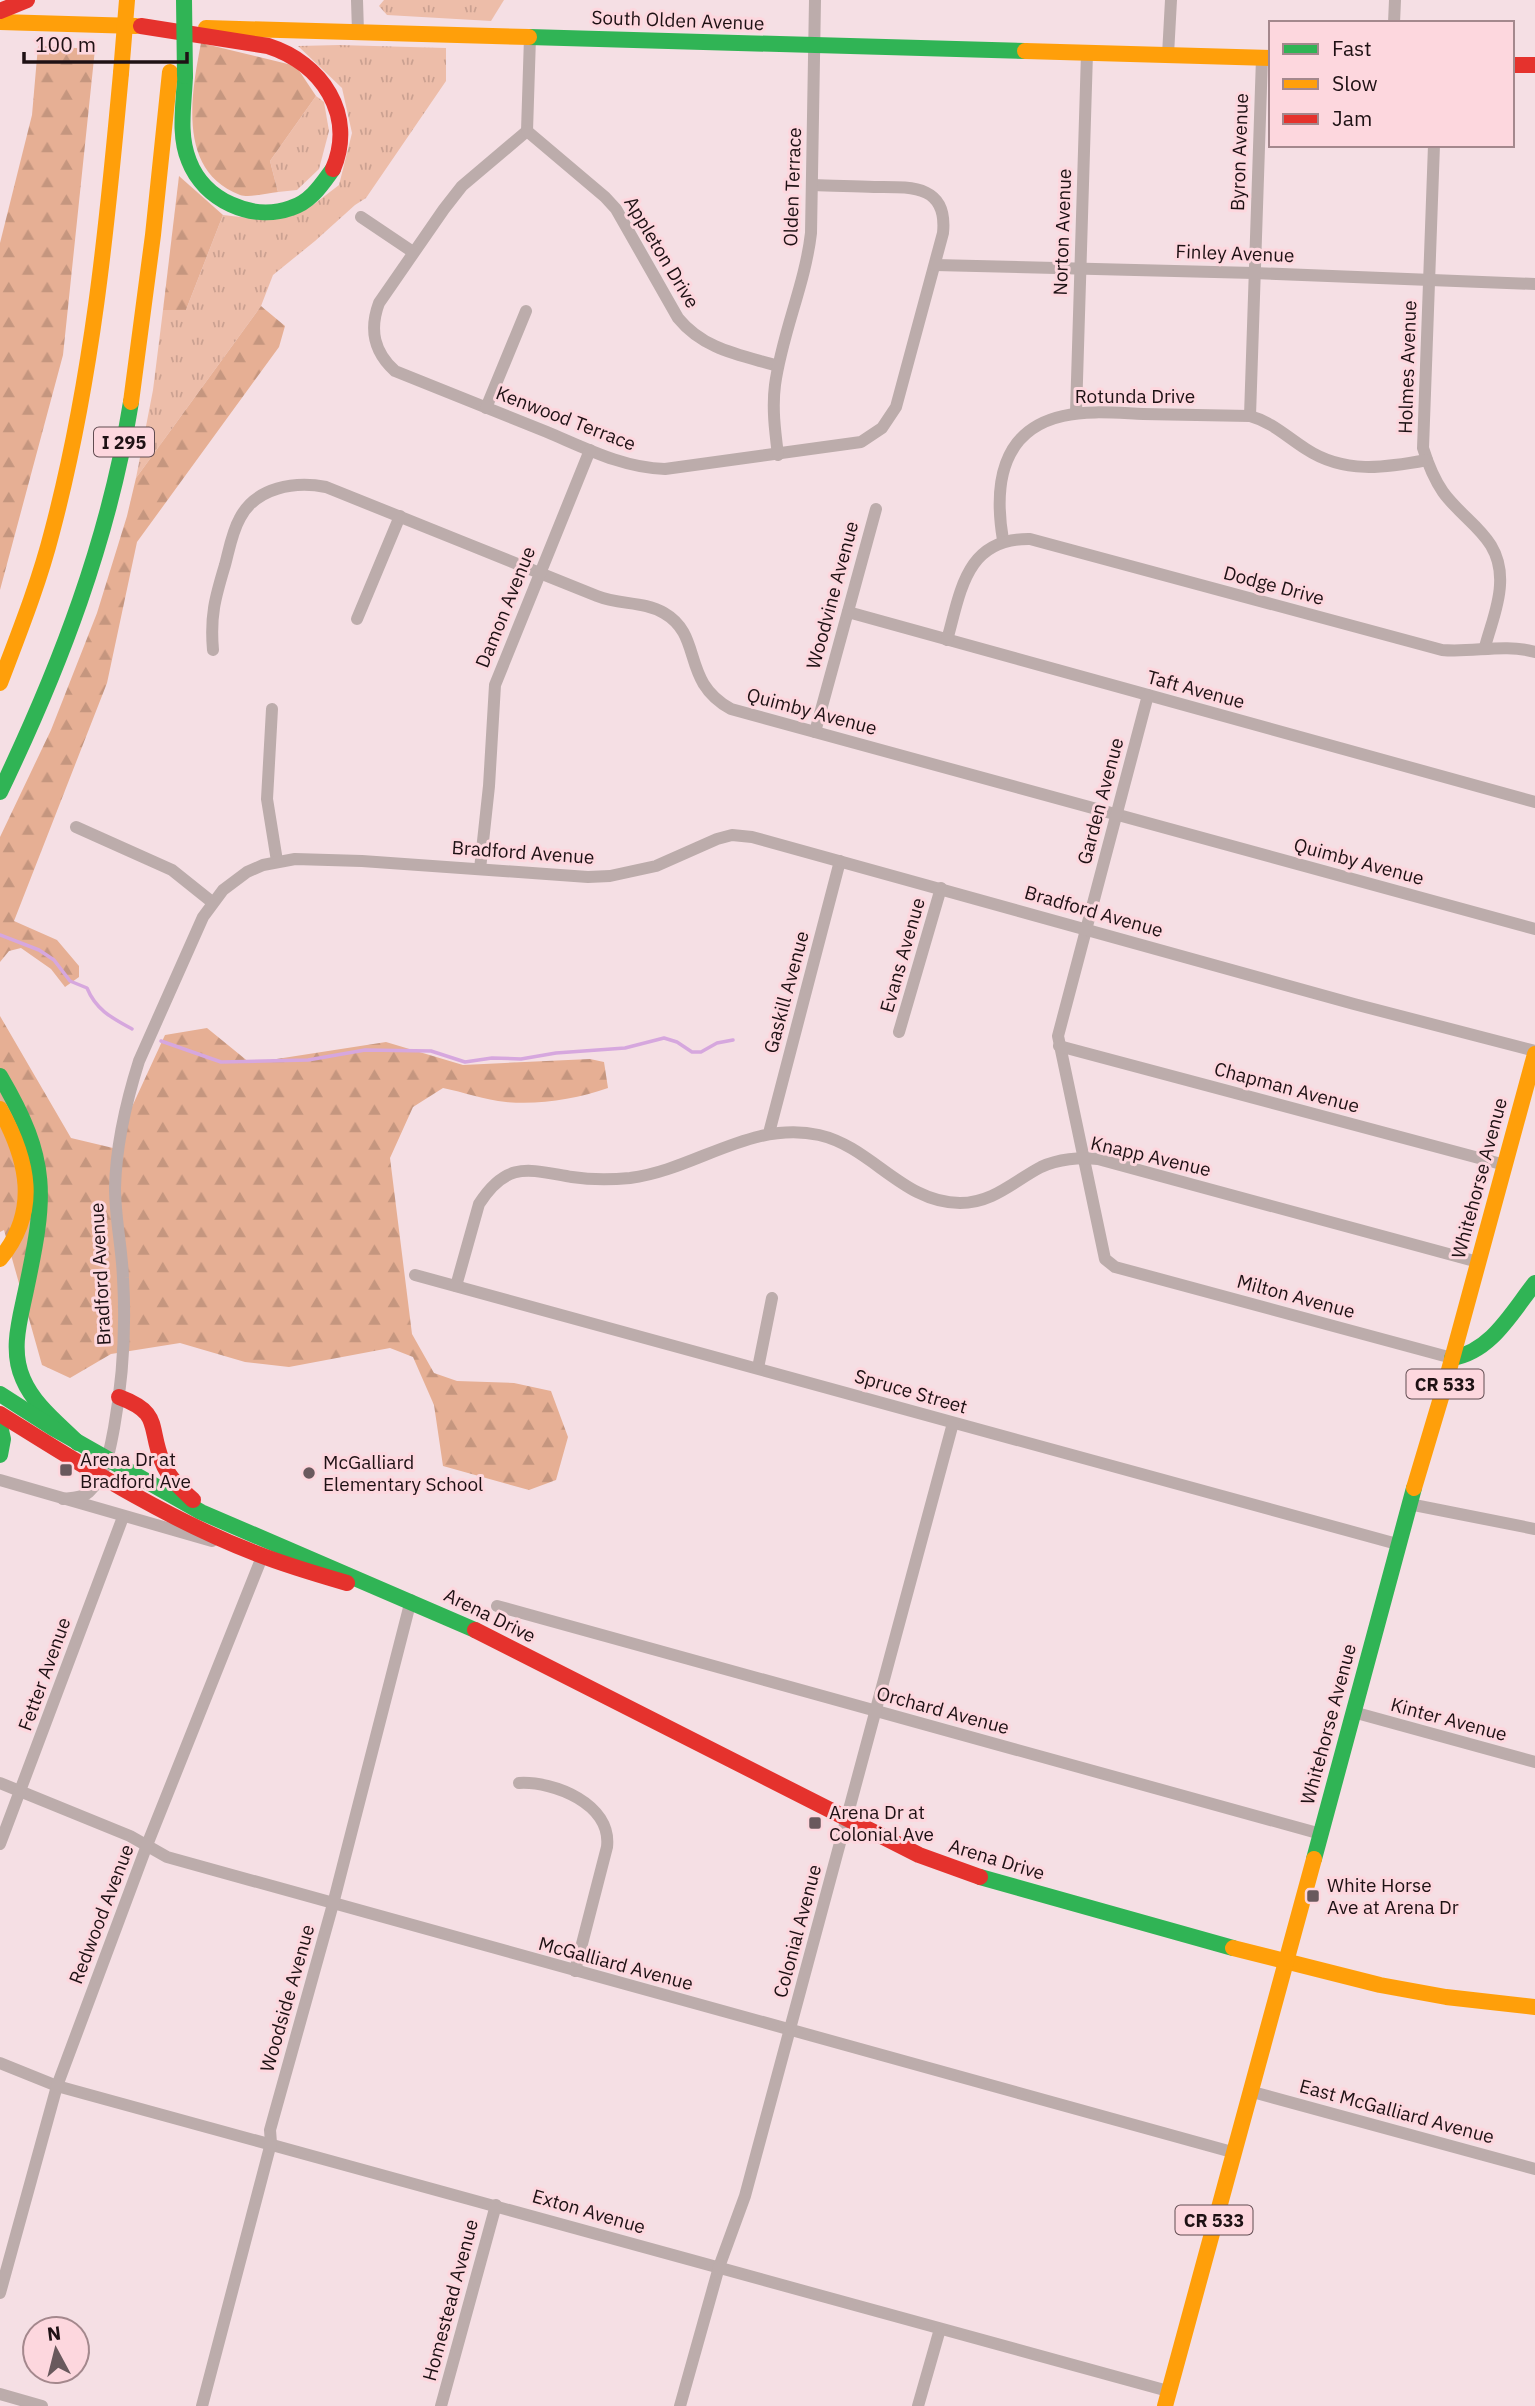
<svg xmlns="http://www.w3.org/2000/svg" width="1535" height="2406" font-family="'IBM Plex Sans',sans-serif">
  <defs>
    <pattern id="grass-tufts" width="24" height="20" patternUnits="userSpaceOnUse" patternTransform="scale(1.75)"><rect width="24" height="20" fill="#edbda9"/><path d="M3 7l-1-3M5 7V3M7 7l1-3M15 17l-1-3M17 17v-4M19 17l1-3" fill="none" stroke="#cba191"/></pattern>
    <pattern id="forest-firs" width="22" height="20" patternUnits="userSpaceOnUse" patternTransform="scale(1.75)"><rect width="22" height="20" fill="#e6af94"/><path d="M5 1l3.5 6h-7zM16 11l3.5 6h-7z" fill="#c5967f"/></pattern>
  </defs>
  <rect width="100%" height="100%" fill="#f5dfe4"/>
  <g fill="url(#grass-tufts)">
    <path d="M384,0H504L491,21L387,15L379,6Z"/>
    <path d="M339,45L446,48V81L366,198L355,205L315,241L273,275L261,306L136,478L153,390L163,310H186L223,215L267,220L313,205L339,185L352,133L342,88L298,46Z"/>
    <path d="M316,96L324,102L329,131L319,169L297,190L278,192L270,161Z"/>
  </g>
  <g fill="url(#forest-firs)">
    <path d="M201,43L296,66L316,96L270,161L278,192C267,193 250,198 240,195C177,171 191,95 201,43Z"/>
    <path d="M38,46L95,49L63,355L0,590V243L32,115Z"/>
    <path d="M179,176L223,215L186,310H163Z"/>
    <path d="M261,306L285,326L279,347L137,542L107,683L14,921L57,940L79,966V977L65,987L51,969L21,948L9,951L0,962V837L51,730L97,613L127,516L136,478Z"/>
    <path d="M0,1016L71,1138L113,1148L165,1035L207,1028L250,1063L386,1042L463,1065L590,1059L604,1062L608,1088C576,1099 540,1105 506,1102C485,1100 463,1092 443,1088L413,1107L390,1158L412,1334L434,1373L457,1381L514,1383L551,1391L568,1437L556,1480L529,1490L443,1466L434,1405L413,1357L390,1348L289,1367L245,1362L180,1343L111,1354L70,1378L42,1365L4,1230L0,1232Z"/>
  </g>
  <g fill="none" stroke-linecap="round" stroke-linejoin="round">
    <g stroke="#d6a7de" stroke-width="3.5">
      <path d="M0,935L39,950L54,960L70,981L87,988C96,1010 112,1018 132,1029"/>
      <path d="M161,1041L221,1062L308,1060L365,1050L431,1051L465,1062L492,1058L521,1059L556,1053L625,1048L664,1038L677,1042L692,1052H701L717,1043L733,1040"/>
    </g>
    <g stroke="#bcacab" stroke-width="12">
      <path d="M357,0L358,32"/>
      <path d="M1394,23L1395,0"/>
      <path d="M530,37L527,131L462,186L444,209L379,303C369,330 374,352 395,371C446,391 496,412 547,432C585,448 623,468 665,469L861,442L882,428L896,407L943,233C948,184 910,187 874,187C854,186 834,186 813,185"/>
      <path d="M1168,55L1171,0"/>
      <path d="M527,131L605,197L616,209L678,318C704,350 741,355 778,366"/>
      <path d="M1434,145L1423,448C1428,464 1434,479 1443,492C1466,524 1503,537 1500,585C1499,607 1490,627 1485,647"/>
      <path d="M361,217L413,252"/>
      <path d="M935,265L1254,273L1535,284"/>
      <path d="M486,408L526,311"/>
      <path d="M1076,413L1087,53"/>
      <path d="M1250,416L1262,58"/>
      <path d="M778,455C775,431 772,408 775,385C782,333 805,285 811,233L815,0"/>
      <path d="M1003,540C994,487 1000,430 1063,416C1088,410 1117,413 1143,414C1179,415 1214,415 1250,416C1272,422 1287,437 1306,449C1344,474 1385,468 1427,460"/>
      <path d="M848,612L1535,802"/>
      <path d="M357,619L400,516"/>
      <path d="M947,640C961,590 966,538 1030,539L1442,650C1474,653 1503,643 1535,652"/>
      <path d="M213,650C210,616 215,598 225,565C229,550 232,532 240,518C256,487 295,481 326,487C416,523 507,560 597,596C619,605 644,601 664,613C704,636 680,681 731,709L1535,929"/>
      <path d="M1148,695L1058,1036L1105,1259L1115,1267L1452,1358"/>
      <path d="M272,709L267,799L277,861"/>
      <path d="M815,732L876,509"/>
      <path d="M76,827L172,870L212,902"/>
      <path d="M480,869L489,786L495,685L590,450"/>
      <path d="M899,1032L941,888"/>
      <path d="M1059,1046L1505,1165"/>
      <path d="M769,1133L840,861"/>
      <path d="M415,1275L1397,1544"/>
      <path d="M456,1286L479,1204C507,1160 529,1170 572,1177C591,1180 610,1180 630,1178C695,1170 751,1120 819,1135C872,1147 903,1203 960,1203C993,1203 1014,1181 1041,1167C1058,1159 1080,1157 1098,1159L1478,1262"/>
      <path d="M758,1368L772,1298"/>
      <path d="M0,1480L212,1541"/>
      <path d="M63,1499C72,1498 82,1498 89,1492C106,1476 110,1449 114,1428C123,1378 126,1328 123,1278C122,1248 115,1218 115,1188C116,1144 126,1102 139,1061L203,917L223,890L247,872L263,865L295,859L362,861L588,877L610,876L656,866L717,839L732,835L752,837L1354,1004L1535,1051"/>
      <path d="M1409,1504L1535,1529"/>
      <path d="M497,1606L1321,1834"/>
      <path d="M1353,1712L1535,1762"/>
      <path d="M0,1783L130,1836L167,1857L1232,2152"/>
      <path d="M519,1783C554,1781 612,1804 607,1847L575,1971"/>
      <path d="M0,1844L123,1517"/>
      <path d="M0,2063L57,2086L1168,2391"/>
      <path d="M1249,2091L1535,2169"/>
      <path d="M0,2293L57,2086L147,1845L262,1557"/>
      <path d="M0,2394L42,2406"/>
      <path d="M202,2406L271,2143L270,2130L333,1904L411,1600"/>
      <path d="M441,2406L496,2205"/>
      <path d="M680,2406L719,2267L745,2196L953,1423"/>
      <path d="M918,2406L940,2329"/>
    </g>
    <g stroke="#30b455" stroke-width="16">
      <path d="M529,37L1025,51"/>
      <path d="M185,76C184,104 178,135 189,161C204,200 252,222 291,208C311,202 322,184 333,169"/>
      <path d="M0,792C60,667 109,539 131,402"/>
      <path d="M0,1076C50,1161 46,1196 26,1290C20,1319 10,1350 23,1379C34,1405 58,1423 78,1443"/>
      <path d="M1452,1358C1491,1352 1512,1312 1535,1283"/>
      <path d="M0,1394L53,1428L201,1512L475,1630"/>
      <path d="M0,1426L3,1439L0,1455"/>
      <path d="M1314,1859L1414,1488"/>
      <path d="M980,1877L1233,1948"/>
    </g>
    <g stroke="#ff9f0a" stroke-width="16">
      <path d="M0,22L136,26"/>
      <path d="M206,28L529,37"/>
      <path d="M1025,51L1271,58"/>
      <path d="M131,402L153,235L170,72"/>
      <path d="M0,683C19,633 39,583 52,532C92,381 107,227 121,73"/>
      <path d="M0,1109C28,1160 40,1211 0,1259"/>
      <path d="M1414,1488L1446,1381L1535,1054"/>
      <path d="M1233,1948L1380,1985L1446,1997L1535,2007"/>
      <path d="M1165,2406L1314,1859"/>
    </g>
    <g stroke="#e5322d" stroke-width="16">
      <path d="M0,11L27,0"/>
      <path d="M141,26L268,46C322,63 356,115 333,169"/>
      <path d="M1512,65H1535"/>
      <path d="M119,1397C162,1413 148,1426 162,1461C168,1477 181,1489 193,1500"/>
      <path d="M0,1414C82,1465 164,1518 255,1553C285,1565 316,1574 347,1583"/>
      <path d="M475,1630L919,1855L980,1877"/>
    </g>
    <path stroke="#30b455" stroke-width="16" d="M184,0L185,76"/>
    <path stroke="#ff9f0a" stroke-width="16" d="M121,73L127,0"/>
  </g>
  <g fill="#69595d" stroke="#fdd7de" stroke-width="2.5">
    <rect x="59" y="1463" width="14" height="14" rx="3.5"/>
    <circle cx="309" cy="1473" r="7"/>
    <rect x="808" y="1816" width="14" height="14" rx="3.5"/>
    <rect x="1306" y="1889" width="14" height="14" rx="3.5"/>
  </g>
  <g text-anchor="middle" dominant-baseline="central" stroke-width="6" stroke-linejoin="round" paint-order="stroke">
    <g fill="#fdd7de" stroke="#614c51" stroke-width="2">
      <rect x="94" y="427.5" width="60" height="29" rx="5"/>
      <rect x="1406.5" y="1369.5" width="77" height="29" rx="5"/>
      <rect x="1175.5" y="2205.5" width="77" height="29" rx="5"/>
    </g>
    <g font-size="18" font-weight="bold" fill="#1e1114">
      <text x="124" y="442">I 295</text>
      <text x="1445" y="1384">CR 533</text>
      <text x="1214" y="2220">CR 533</text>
    </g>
    <g font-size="19" fill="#1e1114" stroke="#fdd7de">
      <text transform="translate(678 20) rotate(2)">South Olden Avenue</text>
      <text transform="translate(1239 152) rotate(-88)">Byron Avenue</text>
      <text transform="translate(792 187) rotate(-88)">Olden Terrace</text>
      <text transform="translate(1062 232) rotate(-88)">Norton Avenue</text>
      <text transform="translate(662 252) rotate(59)">Appleton Drive</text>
      <text transform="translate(1235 253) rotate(2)">Finley Avenue</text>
      <text transform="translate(1407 367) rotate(-88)">Holmes Avenue</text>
      <text x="1135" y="396">Rotunda Drive</text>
      <text transform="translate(566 418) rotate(21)">Kenwood Terrace</text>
      <text transform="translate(1274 585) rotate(15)">Dodge Drive</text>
      <text transform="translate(832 595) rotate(-75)">Woodvine Avenue</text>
      <text transform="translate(505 607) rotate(-68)">Damon Avenue</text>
      <text transform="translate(1196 689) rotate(15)">Taft Avenue</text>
      <text transform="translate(812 711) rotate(15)">Quimby Avenue</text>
      <text transform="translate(1100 801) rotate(-75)">Garden Avenue</text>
      <text transform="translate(523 852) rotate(4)">Bradford Avenue</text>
      <text transform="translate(1359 861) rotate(15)">Quimby Avenue</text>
      <text transform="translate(1094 911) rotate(16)">Bradford Avenue</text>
      <text transform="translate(902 955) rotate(-74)">Evans Avenue</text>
      <text transform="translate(786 992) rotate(-75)">Gaskill Avenue</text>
      <text transform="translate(1287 1087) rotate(15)">Chapman Avenue</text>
      <text transform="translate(1151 1156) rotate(13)">Knapp Avenue</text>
      <text transform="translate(1479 1178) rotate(-75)">Whitehorse Avenue</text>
      <text transform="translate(100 1274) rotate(-93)">Bradford Avenue</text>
      <text transform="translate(1296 1296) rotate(15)">Milton Avenue</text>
      <text transform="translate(911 1391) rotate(16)">Spruce Street</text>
      <text transform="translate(490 1615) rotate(26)">Arena Drive</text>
      <text transform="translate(44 1674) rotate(-70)">Fetter Avenue</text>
      <text transform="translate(943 1710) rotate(15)">Orchard Avenue</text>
      <text transform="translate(1449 1719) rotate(15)">Kinter Avenue</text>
      <text transform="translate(1328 1724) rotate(-75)">Whitehorse Avenue</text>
      <text transform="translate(997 1859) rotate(17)">Arena Drive</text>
      <text transform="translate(101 1914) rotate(-69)">Redwood Avenue</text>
      <text transform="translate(797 1931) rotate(-75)">Colonial Avenue</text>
      <text transform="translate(616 1963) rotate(15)">McGalliard Avenue</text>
      <text transform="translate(287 1998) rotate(-74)">Woodside Avenue</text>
      <text transform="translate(1397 2111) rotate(15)">East McGalliard Avenue</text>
      <text transform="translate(589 2211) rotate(16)">Exton Avenue</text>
      <text transform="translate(450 2300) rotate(-75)">Homestead Avenue</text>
    </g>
    <g font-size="19" fill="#1e1114" stroke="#fdd7de" text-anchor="start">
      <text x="80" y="1459">Arena Dr at<tspan x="80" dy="22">Bradford Ave</tspan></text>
      <text x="323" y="1462">McGalliard<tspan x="323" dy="22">Elementary School</tspan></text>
      <text x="829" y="1812">Arena Dr at<tspan x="829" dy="22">Colonial Ave</tspan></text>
      <text x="1327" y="1885">White Horse<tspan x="1327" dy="22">Ave at Arena Dr</tspan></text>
    </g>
  </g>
  <rect x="1269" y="21" width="245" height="126" fill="#fdd7de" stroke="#a4888d" stroke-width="2"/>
  <rect x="1283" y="44" width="35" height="10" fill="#30b455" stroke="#a4888d" stroke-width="2"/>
  <text x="1332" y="56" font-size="21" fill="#1e1114">Fast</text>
  <rect x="1283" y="79" width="35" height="10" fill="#ff9f0a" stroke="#a4888d" stroke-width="2"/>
  <text x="1332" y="91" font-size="21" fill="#1e1114">Slow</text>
  <rect x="1283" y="114" width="35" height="10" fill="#e5322d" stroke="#a4888d" stroke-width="2"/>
  <text x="1332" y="126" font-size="21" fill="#1e1114">Jam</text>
  <g transform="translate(56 2350) rotate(353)"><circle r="33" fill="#fdd7de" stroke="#a4888d" stroke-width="2"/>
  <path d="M0-5L12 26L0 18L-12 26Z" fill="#69595d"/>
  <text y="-10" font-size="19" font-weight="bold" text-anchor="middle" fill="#1e1114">N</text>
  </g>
  <path d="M24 52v10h163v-10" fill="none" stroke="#1e1114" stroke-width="3.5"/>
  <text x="35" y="52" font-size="21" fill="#1e1114" stroke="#fdd7de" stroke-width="5" paint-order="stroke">100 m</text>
</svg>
